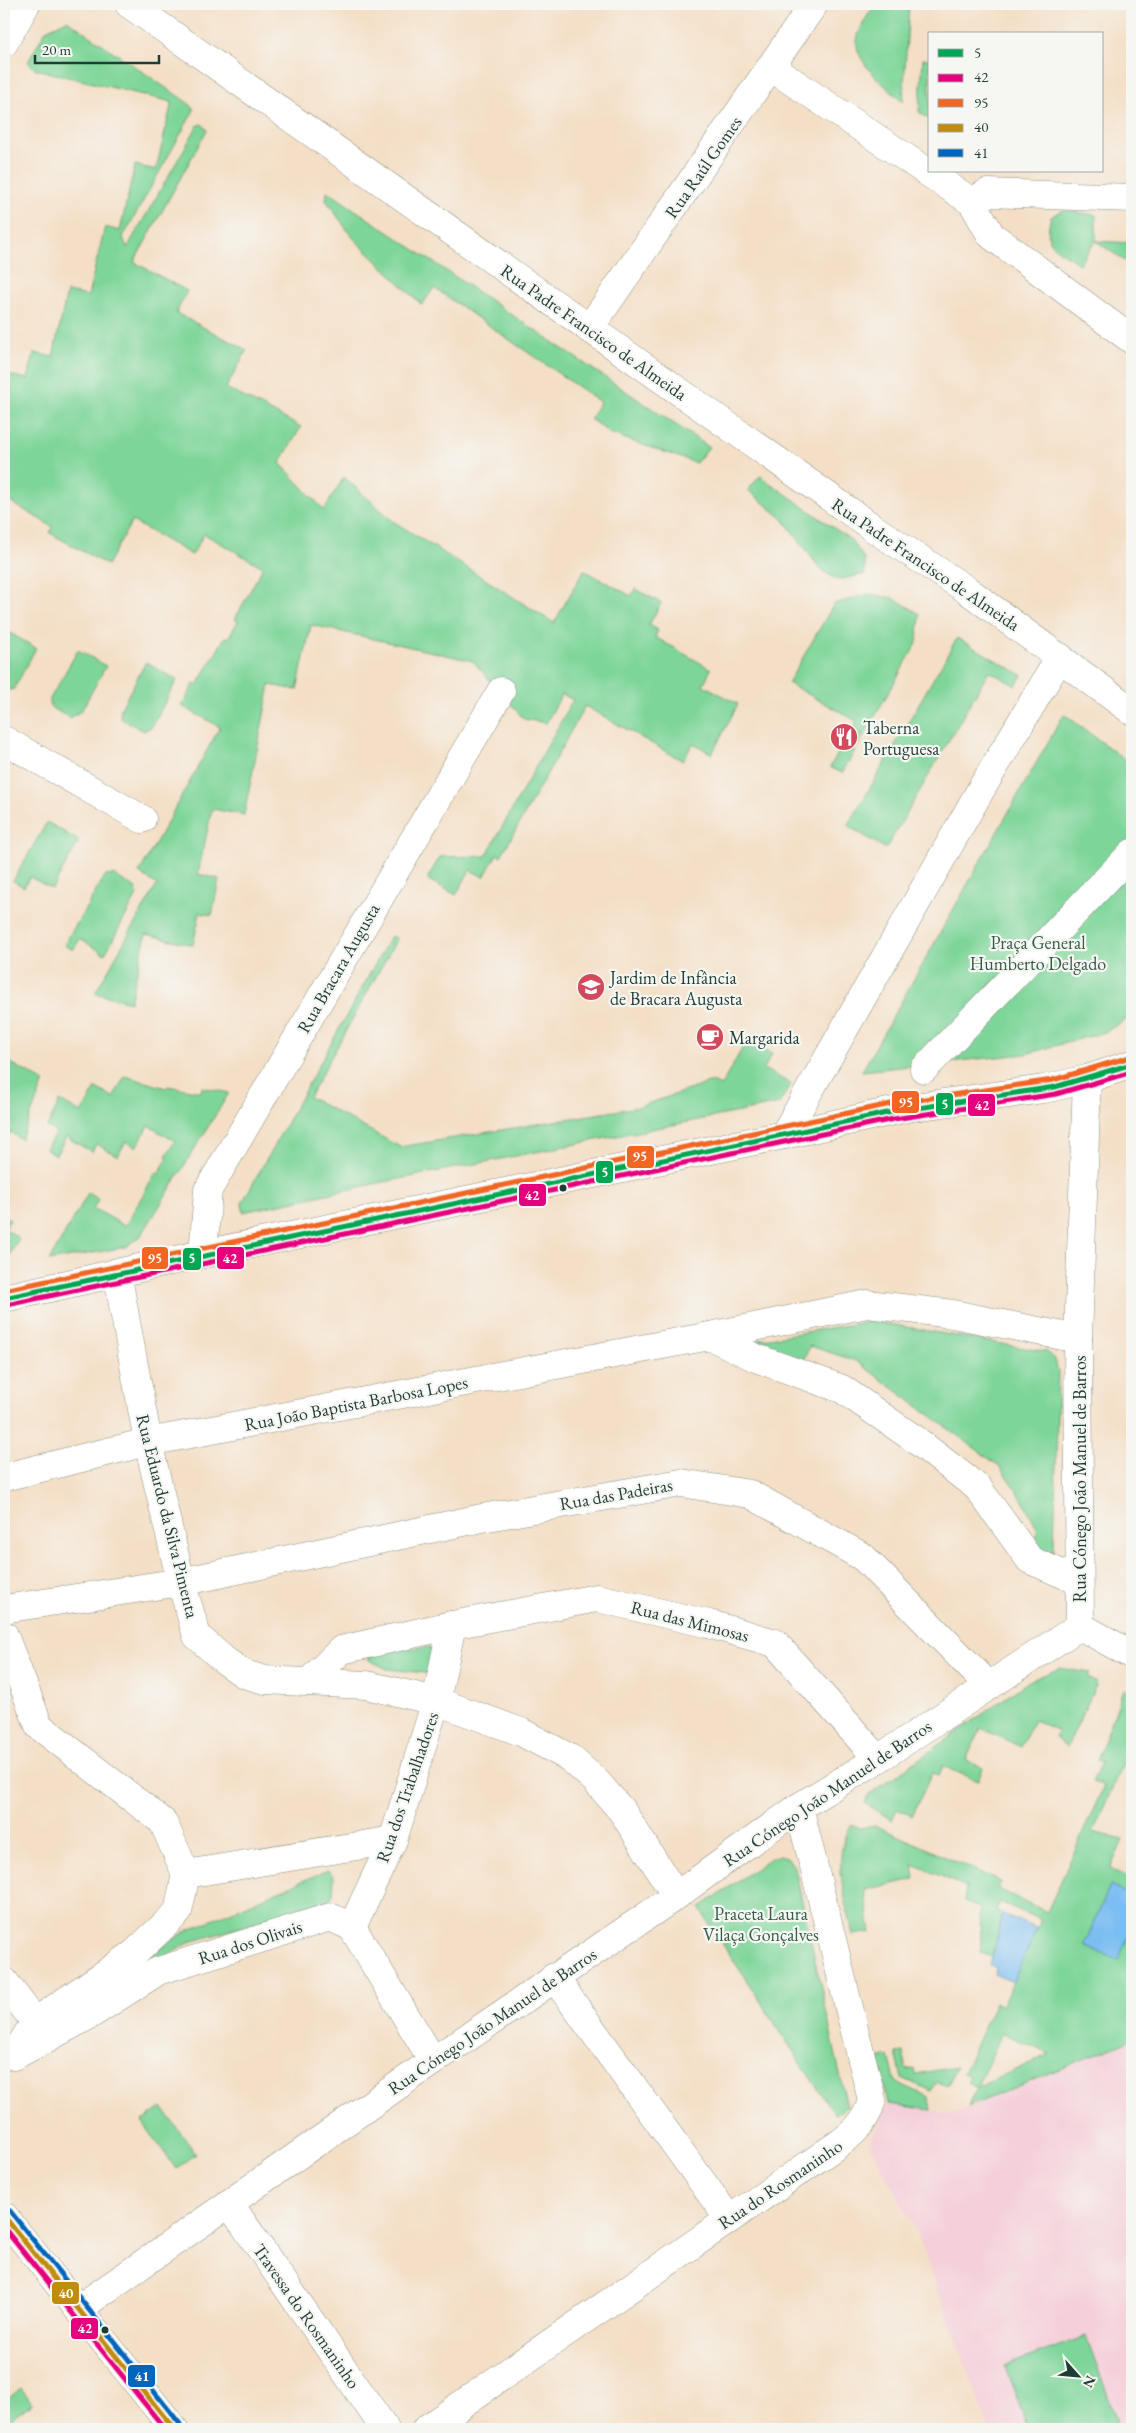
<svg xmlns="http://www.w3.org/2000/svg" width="1136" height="2433" font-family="'EB Garamond',serif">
  <rect width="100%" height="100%" fill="#f6f6f2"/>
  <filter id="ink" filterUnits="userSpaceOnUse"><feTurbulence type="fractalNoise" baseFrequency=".02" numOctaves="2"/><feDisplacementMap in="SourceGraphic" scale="10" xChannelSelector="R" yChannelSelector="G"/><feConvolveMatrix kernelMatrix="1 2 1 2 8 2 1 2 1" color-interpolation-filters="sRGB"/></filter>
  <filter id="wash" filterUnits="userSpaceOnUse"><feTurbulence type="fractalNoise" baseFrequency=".0096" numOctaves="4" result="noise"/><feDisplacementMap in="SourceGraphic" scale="20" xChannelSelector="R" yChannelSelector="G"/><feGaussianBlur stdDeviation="1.12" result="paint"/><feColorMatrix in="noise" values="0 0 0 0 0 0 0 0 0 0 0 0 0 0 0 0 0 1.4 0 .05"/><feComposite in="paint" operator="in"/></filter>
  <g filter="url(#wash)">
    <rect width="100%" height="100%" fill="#f4dfc6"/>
    <path fill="#f5cfd9" d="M1132,2040V2429H989L917,2233L869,2144L888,2104L954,2114Z"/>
    <g fill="#7ed599" stroke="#4e8966" fill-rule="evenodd">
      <path d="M876,4H909L903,102C889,89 855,63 857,42C858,28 868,15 876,4Z"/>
      <path d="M67,20L191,105L194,110L123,237L127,248L198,125L202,124L207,130L134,262L187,291L176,313L247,350L226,388L301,427L280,463L324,510L344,477L393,521L554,623L584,570L631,596L636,589L661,603L649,625L658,630L655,637L711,669L703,685L738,704L712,754L693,743L683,761L585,706L501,856L497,854L484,877L470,870L456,895L427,879L440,857L486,856L573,700L562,694L546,723L524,719L473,661L311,625L297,690L270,685L244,815L212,809L198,874L219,879L212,915L200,913L193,945L146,934L130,1002L95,993L157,885L139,873L220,727L182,706L194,684L197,686L225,637L228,638L238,621L235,619L263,567L204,534L192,555L132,521L107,565L50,533L53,527L4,498V374L28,379L34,353L53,357L67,292L88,296L105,227L120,231L135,165L156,170L172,102L35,69L28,62L46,30Z"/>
      <path d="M923,59H930V120L919,112Z"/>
      <path d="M327,191L709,447L696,463L611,434L590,419L600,402L434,288L422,305L352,237L326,200Z"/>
      <path d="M1063,210L1096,215V241L1132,243V266L1096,241L1079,264C1057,248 1042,247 1051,217Z"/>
      <path d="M760,476L851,540L864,558L865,574L838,580L821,570L783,519L748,490Z"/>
      <path d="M868,594L893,598L920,614L917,643L842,773L830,767L857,721L788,683L834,604Z"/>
      <path d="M8,632L36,648L14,689L4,691V639Z"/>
      <path d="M957,638L1022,675L1016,686L989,671L886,849L848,826Z"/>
      <path d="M78,650L106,666L81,711L70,718L50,707V699Z"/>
      <path d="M146,662L177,680L152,726L144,731L120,718L121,708Z"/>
      <path d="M1064,714L1132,765V1016L1105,1032L1026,1054L862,1071Z"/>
      <path d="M47,822L79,841L52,889L30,877L24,887L13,881Z"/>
      <path d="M114,875L136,889L137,895L105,954L80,939L73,950L64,945L105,876Z"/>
      <path d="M391,936L397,939L309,1097L400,1147L638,1107L712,1082L721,1086L747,1040L772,1054L764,1069L791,1084L779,1104L374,1184L243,1212L242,1203Z"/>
      <path d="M4,1059L44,1082L21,1139L10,1132L4,1144Z"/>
      <path d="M125,1076L166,1088L168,1086L201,1092L202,1087L229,1093L141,1236L126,1247L49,1261L88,1193L99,1199L93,1208L125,1226L156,1172L158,1174L168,1158L166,1156L175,1141L149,1126L136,1147L126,1141L118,1156L96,1144L92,1152L66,1137L56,1155L46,1149L56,1132L47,1127L60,1101L81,1113L96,1088L113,1098Z"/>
      <path d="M4,1216L10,1220L5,1229L19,1238L4,1266Z"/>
      <path d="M872,1321L1047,1352L1055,1359L1058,1371L1054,1552L1034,1548L1038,1529L1021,1497L999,1466L856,1361L810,1346L802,1363L745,1342Z"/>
      <path d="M434,1647L435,1674L387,1669L369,1660L368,1653L393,1649Z"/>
      <path d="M1060,1668L1090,1673L1088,1678L1097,1683L1067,1747L1055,1738L1058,1731L1034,1720L1021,1747L981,1728L966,1760L983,1768L978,1781L943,1766L939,1775L932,1773L912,1816L897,1809L892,1820L865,1803L870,1794L1029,1681Z"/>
      <path d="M1124,1689L1132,1694V1743L1093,1832L1123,1840L1110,1869L1132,1879V2039L968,2107L977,2088L967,2083L970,2077L963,2074L995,2002L1002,2006L1041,1920L1000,1902L996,1910L1003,1914L992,1957L981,1953L980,1908L964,1902L966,1887L913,1864L915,1879L865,1890L871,1932L853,1935C846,1899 831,1859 850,1825L861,1828L874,1825L1001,1882L998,1889L1047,1912L1104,1786L1092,1782L1102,1762L1097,1760ZM1002,2033L1050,2054L978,2087V2086Z"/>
      <path d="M780,1855L787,1857L795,1868L847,2107L835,2115L699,1908L771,1858Z"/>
      <path d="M328,1870L334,1877L333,1893L330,1901L190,1942L48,2029L45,2028L186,1931Z"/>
      <path d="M903,2052L906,2070L914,2069L915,2074L956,2067L948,2086L937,2082L931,2091L902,2078L896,2053Z"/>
      <path d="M889,2056L896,2082L929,2097L931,2110L888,2104L879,2059Z"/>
      <path d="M162,2107L196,2154L176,2169L142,2121Z"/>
      <path d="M1086,2336L1120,2429H1028L1005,2366Z"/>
      <path d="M21,2388L32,2403L4,2425V2402Z"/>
    </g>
    <g fill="#7dbef2" stroke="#4e7e93">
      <path d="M1110,1886L1132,1896V1928L1118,1960L1084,1946Z"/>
      <path d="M1003,1914L1037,1929L1013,1982L994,1974L996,1967L990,1965Z"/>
    </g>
  </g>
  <g filter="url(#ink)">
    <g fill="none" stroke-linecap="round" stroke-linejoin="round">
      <defs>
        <path id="pedestrian" d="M924,1069L1132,853"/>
        <g id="minor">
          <path d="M129,4L876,530L967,590L1132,711"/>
          <path d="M4,43L26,4"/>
          <path d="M772,68L972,202L991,235L1132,340"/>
          <path d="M972,202L987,193L1132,198"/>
          <path d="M589,329L814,4"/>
          <path d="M4,740L142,819"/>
          <path d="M784,1135L980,791L1060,657"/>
          <path d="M203,1254L208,1190L501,691"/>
          <path d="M117,1272L148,1442L181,1582L197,1636L224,1660L244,1674L265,1680L366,1685L436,1701L521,1732L570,1758L596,1781L622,1811L676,1896"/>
          <path d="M710,1336L756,1358L842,1389L916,1440L978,1488L1030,1560L1079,1581"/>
          <path d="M4,1477L148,1442L710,1336L867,1304L953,1314L1078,1339"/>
          <path d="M4,1609L181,1582L482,1518L681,1483L750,1494L863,1557L988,1685"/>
          <path d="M1080,1626L1132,1655"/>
          <path d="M4,1635L39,1726L163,1822L186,1874"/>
          <path d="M309,1682L341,1650L452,1625L597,1598L709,1624L775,1643L878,1759"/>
          <path d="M352,1927L393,1840L436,1701L452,1625"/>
          <path d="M554,1977L729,2219"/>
          <path d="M4,1981L35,2022"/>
          <path d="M15,2054L35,2022L135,1953L178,1912L186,1874L393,1840"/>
          <path d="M14,2056L90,2015L158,1971L330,1917L352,1927L433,2061"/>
          <path d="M229,2203L385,2429"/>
          <path d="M4,2216L174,2429"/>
          <path d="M78,2309L433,2061L676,1896L799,1807L878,1759L1080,1626L1078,1339L1087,1079L1132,1064"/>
          <path d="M426,2429L840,2143C857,2130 866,2121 872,2100L799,1807"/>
        </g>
        <path id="tertiary" d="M4,1298L203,1254L784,1135L907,1108L1044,1089L1087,1079"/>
      </defs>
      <use href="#pedestrian" stroke="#8a8e7d" stroke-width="29"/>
      <use href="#minor" stroke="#8a8e7d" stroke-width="29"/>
      <use href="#tertiary" stroke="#8a8e7d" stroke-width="29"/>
      <use href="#pedestrian" stroke="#fff" stroke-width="28"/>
      <use href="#minor" stroke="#fff" stroke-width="28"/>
      <use href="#tertiary" stroke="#fff" stroke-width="28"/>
      <defs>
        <path id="bus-1" d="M4,1298L892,1112L1055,1087L1132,1064"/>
        <g id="bus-2">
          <path d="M6,1305L894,1119L1056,1094L1132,1072"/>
          <path d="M4,2228L165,2429"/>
        </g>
        <path id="bus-3" d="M4,1290L891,1104L1053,1080L1130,1057"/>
        <path id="bus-4" d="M4,2216L174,2429"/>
        <path id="bus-5" d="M10,2211L180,2424"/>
      </defs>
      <use href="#bus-1" stroke="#f6f6f2" stroke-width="9"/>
      <use href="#bus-2" stroke="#f6f6f2" stroke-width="9"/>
      <use href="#bus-3" stroke="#f6f6f2" stroke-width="9"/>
      <use href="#bus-4" stroke="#f6f6f2" stroke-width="9"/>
      <use href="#bus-5" stroke="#f6f6f2" stroke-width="9"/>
      <use href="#bus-1" stroke="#00a651" stroke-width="5"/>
      <use href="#bus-2" stroke="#e5007d" stroke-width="5"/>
      <use href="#bus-3" stroke="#f26522" stroke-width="5"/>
      <use href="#bus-4" stroke="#c18c0d" stroke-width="5"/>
      <use href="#bus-5" stroke="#0065bd" stroke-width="5"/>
    </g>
  </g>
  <defs>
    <symbol id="restaurant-disc" viewBox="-11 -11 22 22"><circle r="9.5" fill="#d1495b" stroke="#f6f6f2"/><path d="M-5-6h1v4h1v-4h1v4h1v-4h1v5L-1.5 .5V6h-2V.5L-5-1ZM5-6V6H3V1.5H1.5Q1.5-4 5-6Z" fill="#fff"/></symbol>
    <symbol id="school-disc" viewBox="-11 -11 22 22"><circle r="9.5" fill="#d1495b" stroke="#f6f6f2"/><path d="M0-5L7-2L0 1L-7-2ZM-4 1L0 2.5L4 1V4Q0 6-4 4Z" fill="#fff"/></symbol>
    <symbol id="cafe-disc" viewBox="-11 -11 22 22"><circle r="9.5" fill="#d1495b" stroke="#f6f6f2"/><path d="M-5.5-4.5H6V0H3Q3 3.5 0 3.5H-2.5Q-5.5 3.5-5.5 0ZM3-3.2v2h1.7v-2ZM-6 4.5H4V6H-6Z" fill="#fff"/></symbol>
  </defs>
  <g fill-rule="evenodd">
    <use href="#restaurant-disc" x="828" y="721" width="32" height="32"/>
    <use href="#school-disc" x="575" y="971" width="32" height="32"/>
    <use href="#cafe-disc" x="694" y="1021" width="32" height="32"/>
  </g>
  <g fill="#1f3d34" stroke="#f6f6f2" stroke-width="2">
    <circle cx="563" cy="1188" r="4.5"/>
    <circle cx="105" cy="2330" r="4.5"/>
  </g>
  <g text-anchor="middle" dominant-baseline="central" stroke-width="4.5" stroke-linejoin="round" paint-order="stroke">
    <g font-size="18" fill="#1f3d34" stroke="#f6f6f2">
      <text transform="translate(703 167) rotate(-55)">Rua Raúl Gomes</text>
      <text transform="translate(594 332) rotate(35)">Rua Padre Francisco de Almeida</text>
      <text transform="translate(926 564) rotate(34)">Rua Padre Francisco de Almeida</text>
      <text transform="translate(338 968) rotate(-60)">Rua Bracara Augusta</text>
      <text transform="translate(356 1403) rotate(-11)">Rua João Baptista Barbosa Lopes</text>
      <text transform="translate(1079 1479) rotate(-90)">Rua Cónego João Manuel de Barros</text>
      <text transform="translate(616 1494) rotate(-10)">Rua das Padeiras</text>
      <text transform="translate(168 1516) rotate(76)">Rua Eduardo da Silva Pimenta</text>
      <text transform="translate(690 1621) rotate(14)">Rua das Mimosas</text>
      <text transform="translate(407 1787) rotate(-71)">Rua dos Trabalhadores</text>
      <text transform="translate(827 1793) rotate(-34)">Rua Cónego João Manuel de Barros</text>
      <text transform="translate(250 1942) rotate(-18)">Rua dos Olivais</text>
      <text transform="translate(492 2021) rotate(-34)">Rua Cónego João Manuel de Barros</text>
      <text transform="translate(780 2184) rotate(-34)">Rua do Rosmaninho</text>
      <text transform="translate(307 2316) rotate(55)">Travessa do Rosmaninho</text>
    </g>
    <g font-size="18" fill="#1f3d34" stroke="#f6f6f2" text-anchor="start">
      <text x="863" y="727">Taberna<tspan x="863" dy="21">Portuguesa</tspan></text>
      <text x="610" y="977">Jardim de Infância<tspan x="610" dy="21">de Bracara Augusta</tspan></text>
      <text x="729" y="1037">Margarida</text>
    </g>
    <g font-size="18" fill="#325b48" stroke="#f6f6f2">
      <text x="1038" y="942">Praça General<tspan x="1038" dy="21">Humberto Delgado</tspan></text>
      <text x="761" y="1913">Praceta Laura<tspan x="761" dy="21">Vilaça Gonçalves</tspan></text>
    </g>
  </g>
  <g stroke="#f6f6f2" stroke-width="2">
    <rect x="891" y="1090" width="29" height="24" rx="5" fill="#f26522"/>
    <rect x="935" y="1092" width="19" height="24" rx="5" fill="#00a651"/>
    <rect x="967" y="1093" width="29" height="24" rx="5" fill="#e5007d"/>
    <rect x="626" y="1145" width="29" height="24" rx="5" fill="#f26522"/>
    <rect x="595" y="1160" width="19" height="24" rx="5" fill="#00a651"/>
    <rect x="518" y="1183" width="29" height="24" rx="5" fill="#e5007d"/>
    <rect x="216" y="1246" width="29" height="24" rx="5" fill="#e5007d"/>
    <rect x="141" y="1246" width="28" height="24" rx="5" fill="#f26522"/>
    <rect x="182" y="1247" width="20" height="24" rx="5" fill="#00a651"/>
    <rect x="51" y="2281" width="29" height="24" rx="5" fill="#c18c0d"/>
    <rect x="70" y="2317" width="29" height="23" rx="5" fill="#e5007d"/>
    <rect x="127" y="2364" width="29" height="24" rx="5" fill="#0065bd"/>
  </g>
  <g font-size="14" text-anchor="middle" font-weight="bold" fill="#fff">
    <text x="906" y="1107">95</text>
    <text x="945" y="1109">5</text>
    <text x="982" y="1110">42</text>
    <text x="640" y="1161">95</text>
    <text x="605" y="1177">5</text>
    <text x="532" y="1200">42</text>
    <text x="230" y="1263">42</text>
    <text x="155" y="1263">95</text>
    <text x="192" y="1263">5</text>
    <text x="66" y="2298">40</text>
    <text x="85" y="2333">42</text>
    <text x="142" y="2381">41</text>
  </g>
  <rect width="1136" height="2433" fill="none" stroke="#f6f6f2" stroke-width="20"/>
  <rect x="928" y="32" width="175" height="140" fill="#f6f6f2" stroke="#a0aca6"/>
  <rect x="938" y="49" width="25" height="8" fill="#00a651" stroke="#a0aca6"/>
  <text x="974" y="58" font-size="15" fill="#1f3d34">5</text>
  <rect x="938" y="74" width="25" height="8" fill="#e5007d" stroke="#a0aca6"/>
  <text x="974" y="82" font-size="15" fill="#1f3d34">42</text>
  <rect x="938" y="99" width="25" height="8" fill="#f26522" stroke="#a0aca6"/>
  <text x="974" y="108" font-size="15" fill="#1f3d34">95</text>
  <rect x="938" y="124" width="25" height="8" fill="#c18c0d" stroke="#a0aca6"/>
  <text x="974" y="132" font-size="15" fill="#1f3d34">40</text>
  <rect x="938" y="149" width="25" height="8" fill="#0065bd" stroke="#a0aca6"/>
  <text x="974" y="158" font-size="15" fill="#1f3d34">41</text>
  <g transform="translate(1078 2376) rotate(117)" stroke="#f6f6f2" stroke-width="4" paint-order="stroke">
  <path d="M0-4L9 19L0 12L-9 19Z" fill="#1f3d34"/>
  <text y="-8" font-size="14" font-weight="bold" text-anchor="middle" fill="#1f3d34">N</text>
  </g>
  <path d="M35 55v8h124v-8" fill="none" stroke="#1f3d34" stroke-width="2.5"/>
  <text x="42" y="55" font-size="15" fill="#1f3d34" stroke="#f6f6f2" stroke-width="4" paint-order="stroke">20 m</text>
</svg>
